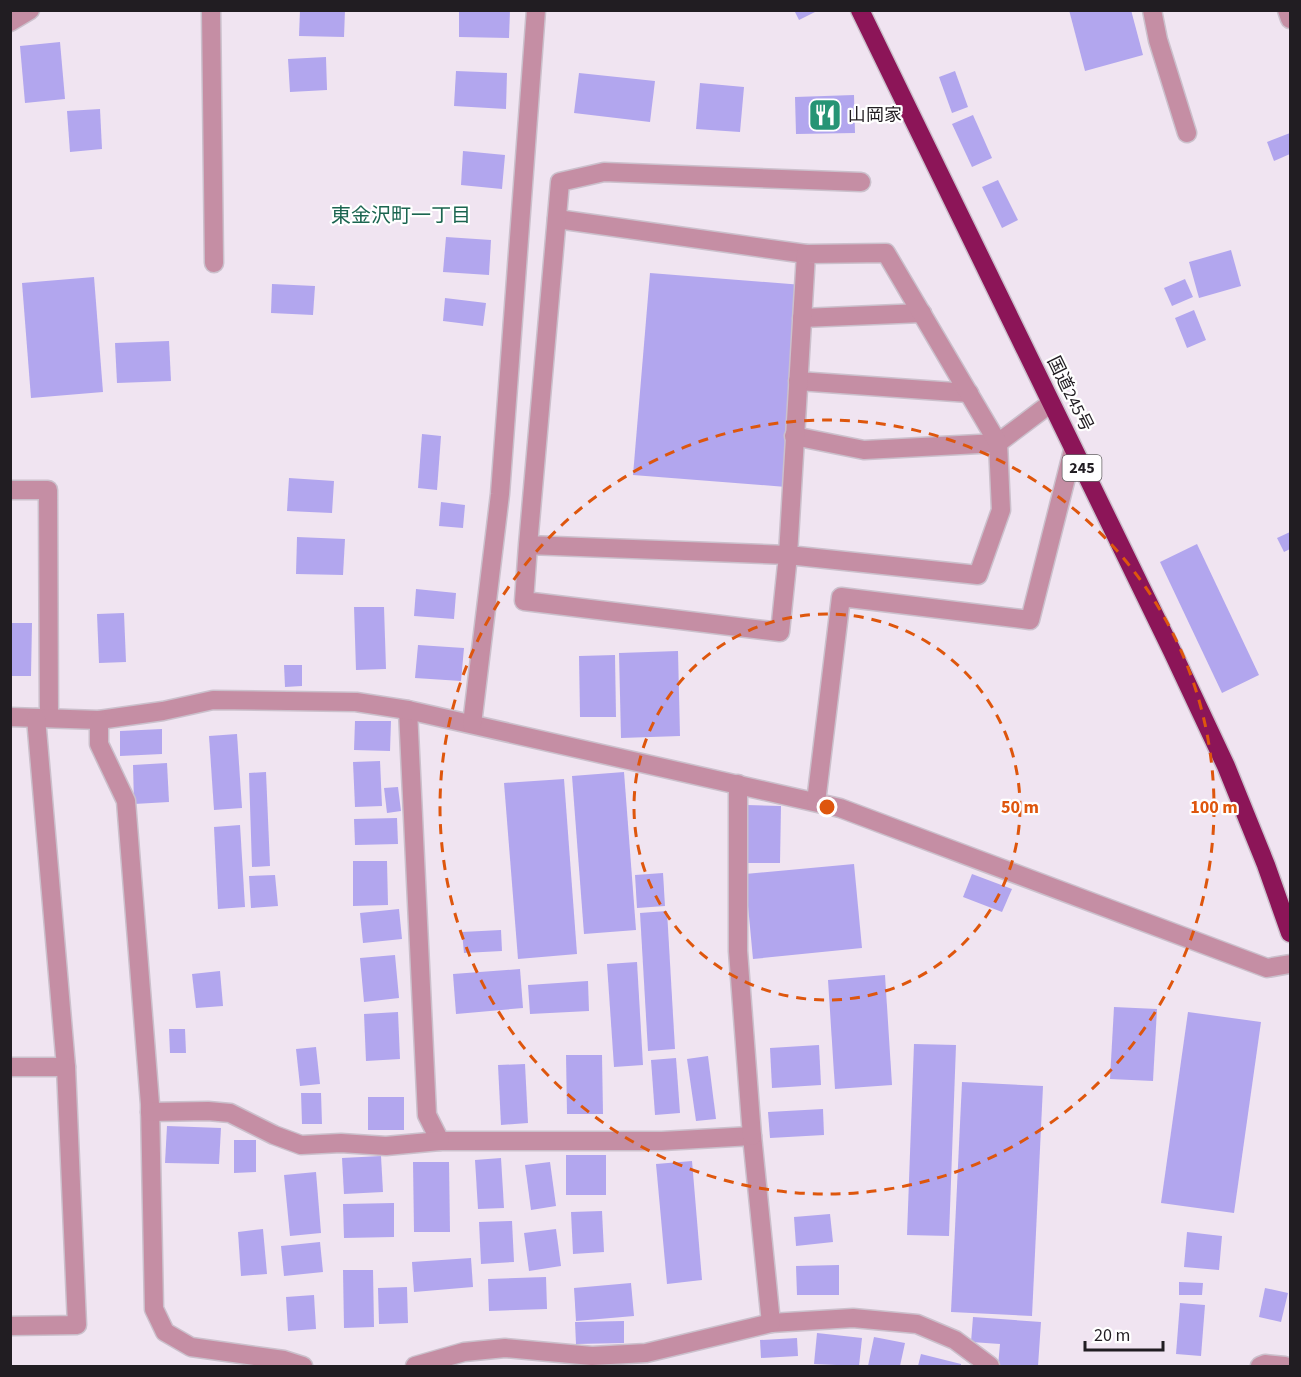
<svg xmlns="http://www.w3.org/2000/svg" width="1301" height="1377" font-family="'Source Sans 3','Noto Sans JP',sans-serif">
  <rect width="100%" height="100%" fill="#f0e4f1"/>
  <g fill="#b2a6ee">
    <path d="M300,10H345L344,37L299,36Z"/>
    <path d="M459,10H510L509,38L459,37Z"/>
    <path d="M794,10H819L799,20Z"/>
    <path d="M1069,10H1131L1143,55L1085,71Z"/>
    <path d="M60,42L65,99L25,103L20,46Z"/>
    <path d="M326,57L327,90L290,92L288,59Z"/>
    <path d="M456,71L507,73L506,109L454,106Z"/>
    <path d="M955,71L968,107L952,113L939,77Z"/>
    <path d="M579,73L655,81L650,122L574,113Z"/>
    <path d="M700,83L744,87L740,132L696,129Z"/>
    <path d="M854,95L855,133L796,134L795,97Z"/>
    <path d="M100,109L102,149L70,152L67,111Z"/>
    <path d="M973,115L992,158L972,167L952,124Z"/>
    <path d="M1290,133V154L1274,161L1267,142Z"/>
    <path d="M463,151L505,155L502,189L461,185Z"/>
    <path d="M998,180L1018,220L1002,228L982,187Z"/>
    <path d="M446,237L491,240L489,275L443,272Z"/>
    <path d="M1231,250L1241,286L1199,298L1189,262Z"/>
    <path d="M650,273L803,285L786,487L633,475Z"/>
    <path d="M94,277L103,392L31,398L22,283Z"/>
    <path d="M1185,279L1193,297L1172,306L1164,288Z"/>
    <path d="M272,284L315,286L313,315L271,313Z"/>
    <path d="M445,298L486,303L483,326L443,321Z"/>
    <path d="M1194,310L1206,340L1187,348L1175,318Z"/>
    <path d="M169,341L171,381L117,383L115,343Z"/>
    <path d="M422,434L441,436L437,490L418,488Z"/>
    <path d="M289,478L334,481L332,513L287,511Z"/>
    <path d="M441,502L465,505L463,528L439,526Z"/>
    <path d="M1290,532V549L1284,552L1277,538Z"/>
    <path d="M297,537L345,539L343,575L296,574Z"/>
    <path d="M1197,544L1259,675L1222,693L1160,562Z"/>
    <path d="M416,589L456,593L454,619L414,616Z"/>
    <path d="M354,607H384L386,669L356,670Z"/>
    <path d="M124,613L126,662L99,663L97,614Z"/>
    <path d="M10,623H32L31,676H10Z"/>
    <path d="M418,645L464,648L461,681L415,678Z"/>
    <path d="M678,651L680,736L621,738L619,653Z"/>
    <path d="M615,655L616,717H580L579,656Z"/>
    <path d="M284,665H302V686L285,687Z"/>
    <path d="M355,721H391L390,751L354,750Z"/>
    <path d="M162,729V754L120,756V731Z"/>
    <path d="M237,734L242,808L214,810L209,736Z"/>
    <path d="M380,761L382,806L355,807L353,762Z"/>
    <path d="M167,763L169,802L134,804L133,765Z"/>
    <path d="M266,772L270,866L252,867L249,773Z"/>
    <path d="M624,772L636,930L584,934L572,776Z"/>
    <path d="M564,779L577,954L518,959L504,783Z"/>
    <path d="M398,787L401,811L387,813L384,788Z"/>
    <path d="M747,805L781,806L780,863H746Z"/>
    <path d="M397,818L398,844L355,845L354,819Z"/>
    <path d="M240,825L245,907L218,909L214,827Z"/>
    <path d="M353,861H387L388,905L353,906Z"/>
    <path d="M854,864L862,948L753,959L745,874Z"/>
    <path d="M663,873L665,906L637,908L635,875Z"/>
    <path d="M972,874L1012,889L1002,912L963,897Z"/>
    <path d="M275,875L278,906L251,908L249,876Z"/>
    <path d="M399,909L402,939L363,943L360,913Z"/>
    <path d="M667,911L675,1049L648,1051L640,913Z"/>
    <path d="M501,930L502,951L464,953L462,932Z"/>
    <path d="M395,955L399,998L364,1002L360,958Z"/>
    <path d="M637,962L643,1065L614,1067L607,964Z"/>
    <path d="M520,969L523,1008L456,1014L453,974Z"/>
    <path d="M220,971L223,1006L196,1008L192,974Z"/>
    <path d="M885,975L892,1085L835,1089L828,980Z"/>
    <path d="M588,981L589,1011L530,1014L528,985Z"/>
    <path d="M1114,1007L1157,1009L1153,1081L1110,1079Z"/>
    <path d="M398,1012L400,1059L366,1061L364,1014Z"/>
    <path d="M1188,1012L1261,1022L1234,1213L1161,1203Z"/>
    <path d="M169,1029H185L186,1053H170Z"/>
    <path d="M914,1044L956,1045L949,1236L907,1235Z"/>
    <path d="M819,1045L821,1085L772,1088L770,1048Z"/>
    <path d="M316,1047L320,1084L300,1086L296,1049Z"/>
    <path d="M566,1055H602L603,1114H567Z"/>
    <path d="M708,1056L716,1119L696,1121L687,1059Z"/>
    <path d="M676,1058L680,1113L655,1115L651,1060Z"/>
    <path d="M525,1064L528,1123L501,1125L498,1065Z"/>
    <path d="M962,1082L1043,1086L1032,1316L951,1312Z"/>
    <path d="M301,1093H321L322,1124H302Z"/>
    <rect x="368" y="1097" width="36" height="33"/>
    <path d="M823,1109L824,1135L770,1138L768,1112Z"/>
    <path d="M167,1126L221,1128L219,1164L165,1163Z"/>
    <path d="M234,1140H256V1172L234,1173Z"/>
    <rect x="566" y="1155" width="40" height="40"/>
    <path d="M381,1156L383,1192L344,1194L342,1158Z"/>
    <path d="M501,1158L504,1208L478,1209L475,1160Z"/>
    <path d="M692,1161L702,1280L667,1284L656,1164Z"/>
    <path d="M413,1162H449L450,1232H414Z"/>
    <path d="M550,1162L556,1206L531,1210L525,1165Z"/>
    <path d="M316,1172L321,1233L290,1236L284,1175Z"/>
    <path d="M394,1203V1237L344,1238L343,1204Z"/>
    <path d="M602,1211L604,1252L573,1254L571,1212Z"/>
    <path d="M830,1214L833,1242L796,1246L794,1217Z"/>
    <path d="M512,1221L514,1262L481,1264L479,1222Z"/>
    <path d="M263,1229L267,1274L241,1276L238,1232Z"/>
    <path d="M556,1229L561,1266L529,1271L524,1233Z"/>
    <path d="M1187,1232L1222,1236L1219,1270L1184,1267Z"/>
    <path d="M320,1242L323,1272L284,1276L281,1246Z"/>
    <path d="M471,1258L473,1287L414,1292L412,1262Z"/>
    <path d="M839,1265V1295H797L796,1266Z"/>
    <path d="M343,1270H373L374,1327L344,1328Z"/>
    <path d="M546,1277L547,1309L489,1311L488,1279Z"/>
    <path d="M1179,1282L1203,1283L1202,1295H1179Z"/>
    <path d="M631,1283L634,1316L576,1321L574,1288Z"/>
    <path d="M407,1287L408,1323L379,1324L378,1288Z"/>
    <path d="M1265,1288L1288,1293L1281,1322L1259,1317Z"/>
    <path d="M314,1295L316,1329L288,1331L286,1297Z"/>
    <path d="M1180,1303L1205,1305L1201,1356L1176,1354Z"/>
    <path d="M973,1317L1041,1322L1038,1366H998L1000,1344L971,1342Z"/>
    <path d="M624,1321V1343L576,1344L575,1322Z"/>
    <path d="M817,1333L862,1338L859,1366L814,1364Z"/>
    <path d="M874,1337L905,1343L900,1366H868Z"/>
    <path d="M797,1338L798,1356L761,1358L760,1340Z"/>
    <path d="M921,1354L961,1364V1366H918Z"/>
  </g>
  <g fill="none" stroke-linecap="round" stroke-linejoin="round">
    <defs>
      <g id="minor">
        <path d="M211,10L214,263"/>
        <path d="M1152,10L1158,40L1187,133"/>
        <path d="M1287,10L1290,19"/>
        <path d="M10,22L30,10"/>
        <path d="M557,219L806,254"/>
        <path d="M802,318L922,313"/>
        <path d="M798,381L969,393"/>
        <path d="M794,436L864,450L998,443L1051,403"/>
        <path d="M10,490H48L49,718"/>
        <path d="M528,545L788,555L978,575L1001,510L998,443L886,253L806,254L788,555L780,632L524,601L528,545L560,182L604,172L861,182"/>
        <path d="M408,710L427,1115L440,1141H662L752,1136L771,1323L853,1318L917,1324L955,1340L990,1366"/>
        <path d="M10,717L99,720L163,711L213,700L356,702L408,710L840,808L1267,968L1290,964"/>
        <path d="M36,718L66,1067"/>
        <path d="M99,720V744L126,801L150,1104L154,1309L165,1332L191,1347L284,1360L303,1366"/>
        <path d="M472,724L500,494L536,10"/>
        <path d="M738,784V951L752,1136"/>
        <path d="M816,802L841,597L1030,620L1073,450"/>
        <path d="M10,1067H66L77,1325L10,1326"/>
        <path d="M150,1112L208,1111L230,1113L274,1135L301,1145L341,1143L386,1146L440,1141"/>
        <path d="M415,1366L464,1352L505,1348L592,1356L646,1353L771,1323"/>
        <path d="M1260,1366L1265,1364L1285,1366"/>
      </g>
      <path id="highway" d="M860,10L1172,651L1226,766L1266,865L1290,933"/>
    </defs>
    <use href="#minor" stroke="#cbc0cc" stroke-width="21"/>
    <use href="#highway" stroke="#cbc0cc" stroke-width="21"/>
    <use href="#minor" stroke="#c58ea4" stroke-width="18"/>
    <use href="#highway" stroke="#8c1558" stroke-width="18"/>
  </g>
  <g fill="none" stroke="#de560d" stroke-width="3" stroke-dasharray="10 8">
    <circle cx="827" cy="807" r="193"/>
    <circle cx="827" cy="807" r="387"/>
  </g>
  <defs>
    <symbol id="restaurant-square" viewBox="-11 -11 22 22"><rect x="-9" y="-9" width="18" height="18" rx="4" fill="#269475" stroke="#fff"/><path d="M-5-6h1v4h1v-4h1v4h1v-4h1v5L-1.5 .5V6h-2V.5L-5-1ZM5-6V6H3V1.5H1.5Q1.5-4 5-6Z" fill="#fff"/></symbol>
  </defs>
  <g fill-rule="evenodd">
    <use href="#restaurant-square" x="806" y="96" width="38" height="38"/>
  </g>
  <g text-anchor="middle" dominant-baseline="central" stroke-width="4.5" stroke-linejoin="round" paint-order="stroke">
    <rect fill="#fff" stroke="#646164" stroke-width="1.5" x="1062.5" y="455" width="39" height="26" rx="4.5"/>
    <g font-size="16" font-weight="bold" fill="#211d22">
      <text x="1082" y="468">245</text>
    </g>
    <g font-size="18" fill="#211d22" stroke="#fff" text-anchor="start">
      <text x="848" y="115">山岡家</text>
    </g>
    <g font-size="18" fill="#211d22" stroke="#fff">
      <text transform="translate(1070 394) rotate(64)">国道245号</text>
    </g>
    <g font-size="20" fill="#1b6550" stroke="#fff">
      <text x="401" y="216">東金沢町一丁目</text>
    </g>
  </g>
  <circle cx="827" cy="807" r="9" fill="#de560d" stroke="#fff" stroke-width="3"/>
  <g font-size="18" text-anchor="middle" font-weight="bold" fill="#de560d" stroke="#fff" stroke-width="4.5" stroke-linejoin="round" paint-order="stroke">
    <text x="1020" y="813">50 m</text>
    <text x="1214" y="813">100 m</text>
  </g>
  <rect width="1301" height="1377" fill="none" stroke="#211d22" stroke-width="24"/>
  <path d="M1085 1341v9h78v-9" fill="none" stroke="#211d22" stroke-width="3"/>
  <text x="1094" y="1341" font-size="18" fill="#211d22" stroke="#ffffff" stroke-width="4.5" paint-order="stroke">20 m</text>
</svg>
